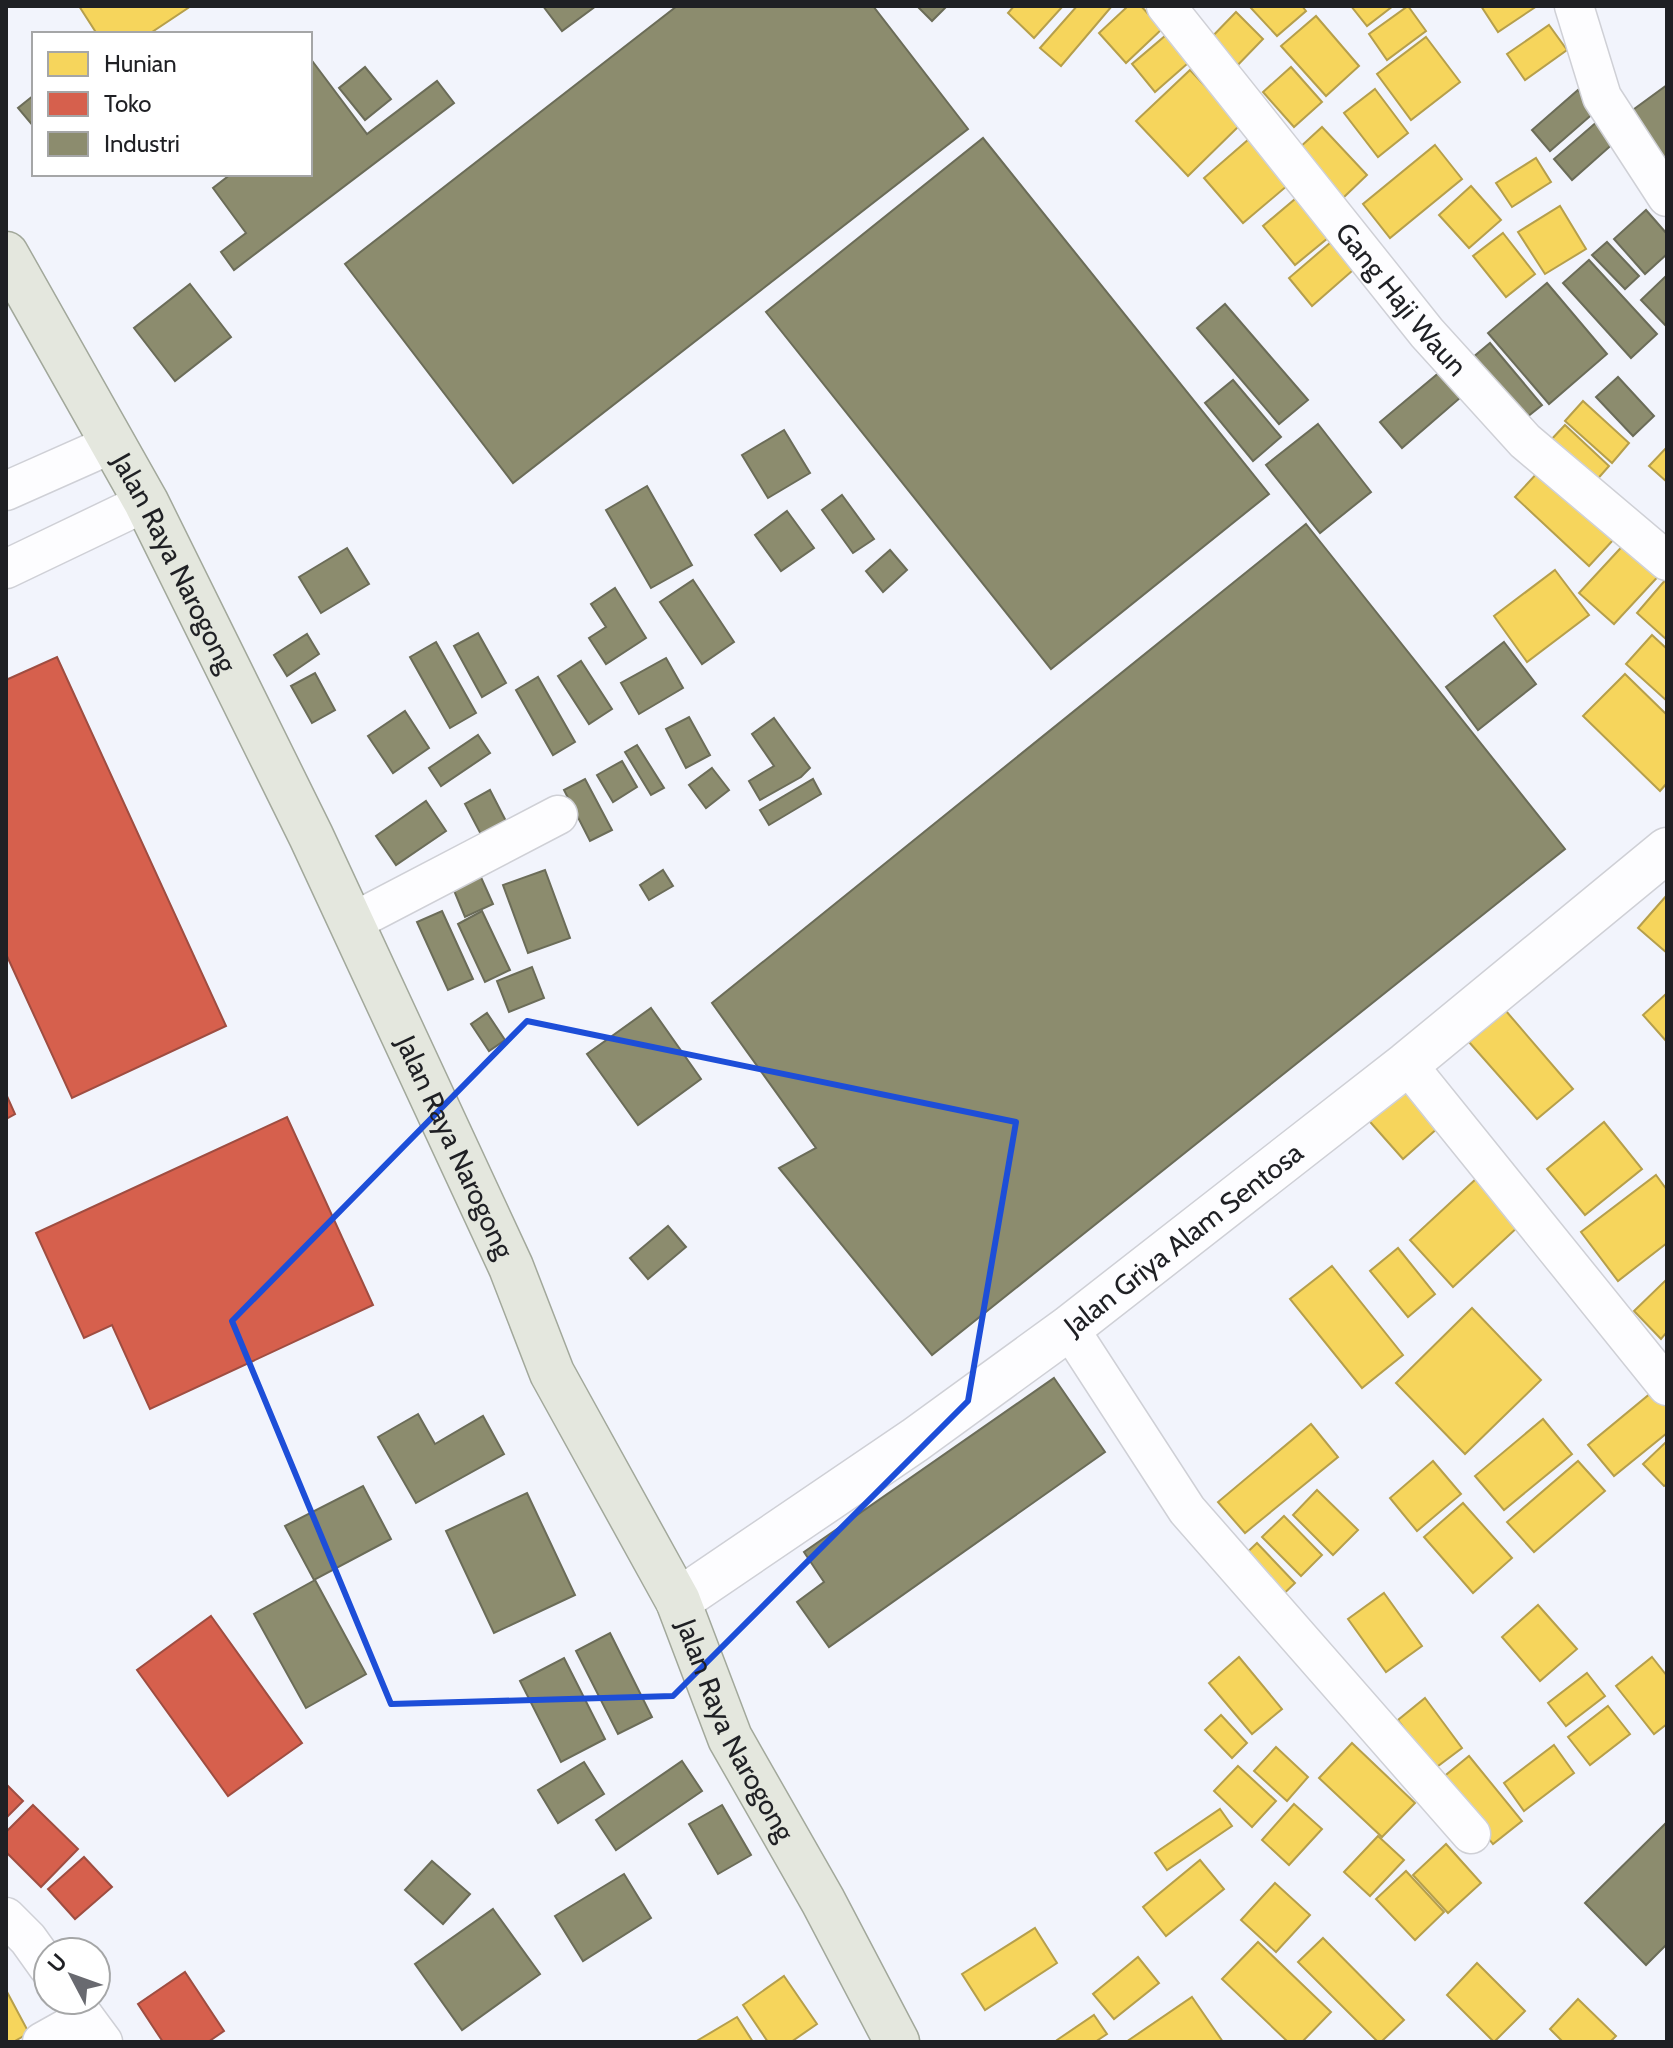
<svg xmlns="http://www.w3.org/2000/svg" width="1673" height="2048" font-family="Cabin,sans-serif">
  <rect width="100%" height="100%" fill="#f2f4fc"/>
  <g fill="#f6d55c" stroke="#b69f4b" stroke-width="2">
    <path d="M79,6H191L149,34H97Z"/>
    <path d="M1014,6H1063L1034,38L1008,13Z"/>
    <path d="M1077,6H1112L1061,66L1040,48Z"/>
    <path d="M1128,6H1141L1162,29L1126,63L1099,33Z"/>
    <path d="M1302,6L1306,11L1277,36L1250,7Z"/>
    <path d="M1351,6H1393L1367,26Z"/>
    <path d="M1408,6L1426,31L1387,60L1369,34Z"/>
    <path d="M1481,6H1537L1498,32Z"/>
    <path d="M1236,12L1263,39L1232,71L1205,44Z"/>
    <path d="M1316,16L1359,66L1326,96L1281,46Z"/>
    <path d="M1549,25L1567,50L1525,80L1507,54Z"/>
    <path d="M1172,30L1195,57L1155,92L1132,64Z"/>
    <path d="M1426,37L1460,82L1411,120L1377,74Z"/>
    <path d="M1291,67L1322,102L1294,127L1263,92Z"/>
    <path d="M1190,70L1241,124L1188,176L1136,121Z"/>
    <path d="M1375,89L1408,133L1378,157L1344,113Z"/>
    <path d="M1322,127L1367,175L1343,198L1298,149Z"/>
    <path d="M1249,139L1288,185L1243,223L1204,178Z"/>
    <path d="M1435,145L1462,179L1390,238L1363,204Z"/>
    <path d="M1536,158L1551,182L1512,207L1496,183Z"/>
    <path d="M1471,186L1501,220L1469,248L1439,215Z"/>
    <path d="M1301,194L1334,233L1295,265L1263,226Z"/>
    <path d="M1560,206L1586,249L1545,274L1518,232Z"/>
    <path d="M1503,233L1535,274L1506,297L1473,256Z"/>
    <path d="M1337,237L1360,264L1312,306L1289,278Z"/>
    <path d="M1583,401L1629,443L1612,463L1565,421Z"/>
    <path d="M1565,425L1609,466L1594,483L1549,442Z"/>
    <path d="M1667,447V482L1649,466Z"/>
    <path d="M1540,470L1614,539L1589,566L1515,497Z"/>
    <path d="M1629,539L1664,570L1614,624L1579,593Z"/>
    <path d="M1555,570L1589,615L1527,662L1494,616Z"/>
    <path d="M1667,578V640L1637,613Z"/>
    <path d="M1652,635L1667,649V701L1626,664Z"/>
    <path d="M1625,674L1667,715V783L1660,791L1583,716Z"/>
    <path d="M1667,895V953L1638,928Z"/>
    <path d="M1667,993V1042L1643,1015Z"/>
    <path d="M1506,1011L1573,1089L1537,1119L1469,1042Z"/>
    <path d="M1400,1083L1439,1127L1403,1159L1364,1115Z"/>
    <path d="M1604,1122L1642,1169L1585,1215L1547,1169Z"/>
    <path d="M1656,1175L1667,1190V1243L1618,1281L1581,1232Z"/>
    <path d="M1477,1178L1520,1225L1453,1287L1410,1240Z"/>
    <path d="M1398,1248L1435,1294L1408,1317L1370,1271Z"/>
    <path d="M1332,1266L1403,1355L1362,1388L1290,1299Z"/>
    <path d="M1667,1279V1332L1661,1339L1634,1311Z"/>
    <path d="M1472,1308L1541,1380L1465,1454L1396,1383Z"/>
    <path d="M1657,1388L1667,1400V1433L1614,1476L1588,1445Z"/>
    <path d="M1543,1419L1572,1454L1504,1510L1475,1476Z"/>
    <path d="M1311,1424L1338,1457L1245,1533L1218,1502Z"/>
    <path d="M1667,1441V1484L1664,1486L1643,1464Z"/>
    <path d="M1433,1461L1461,1494L1417,1531L1390,1498Z"/>
    <path d="M1578,1461L1605,1491L1534,1552L1507,1522Z"/>
    <path d="M1317,1490L1358,1530L1333,1555L1293,1515Z"/>
    <path d="M1463,1503L1512,1558L1473,1593L1424,1537Z"/>
    <path d="M1284,1516L1322,1555L1301,1576L1262,1537Z"/>
    <path d="M1257,1543L1295,1583L1275,1602L1237,1562Z"/>
    <path d="M1384,1593L1422,1646L1386,1672L1348,1619Z"/>
    <path d="M1538,1605L1577,1649L1540,1681L1502,1637Z"/>
    <path d="M1239,1657L1282,1709L1252,1734L1209,1683Z"/>
    <path d="M1652,1657L1667,1676V1724L1654,1734L1616,1686Z"/>
    <path d="M1587,1673L1605,1696L1566,1726L1548,1703Z"/>
    <path d="M1425,1698L1462,1748L1434,1769L1398,1720Z"/>
    <path d="M1608,1706L1630,1734L1590,1765L1568,1737Z"/>
    <path d="M1221,1715L1247,1743L1232,1758L1205,1730Z"/>
    <path d="M1352,1743L1415,1803L1382,1837L1319,1778Z"/>
    <path d="M1554,1745L1574,1773L1524,1811L1504,1783Z"/>
    <path d="M1276,1747L1308,1777L1287,1801L1254,1771Z"/>
    <path d="M1469,1756L1522,1821L1493,1844L1441,1779Z"/>
    <path d="M1238,1766L1276,1801L1252,1827L1214,1791Z"/>
    <path d="M1294,1804L1322,1829L1289,1865L1262,1840Z"/>
    <path d="M1220,1809L1232,1826L1167,1870L1155,1853Z"/>
    <path d="M1378,1836L1404,1860L1370,1896L1344,1872Z"/>
    <path d="M1446,1844L1481,1883L1448,1913L1413,1875Z"/>
    <path d="M1200,1860L1224,1889L1166,1936L1143,1907Z"/>
    <path d="M1406,1871L1444,1912L1415,1940L1376,1899Z"/>
    <path d="M1275,1883L1310,1915L1276,1952L1241,1920Z"/>
    <path d="M1035,1928L1057,1963L985,2010L962,1974Z"/>
    <path d="M1323,1938L1404,2020L1381,2042H1378L1298,1962Z"/>
    <path d="M1258,1942L1331,2012L1302,2042H1288L1222,1979Z"/>
    <path d="M1138,1957L1159,1983L1114,2019L1093,1994Z"/>
    <path d="M1477,1963L1525,2011L1494,2042L1447,1995Z"/>
    <path d="M784,1976L817,2024L791,2042H768L743,2005Z"/>
    <path d="M6,1990L29,2033L13,2042H6Z"/>
    <path d="M1192,1997L1223,2042H1126Z"/>
    <path d="M1578,1999L1616,2036L1610,2042H1563L1550,2029Z"/>
    <path d="M1094,2015L1107,2034L1095,2042H1058L1057,2040Z"/>
    <path d="M737,2017L753,2042H695Z"/>
  </g>
  <g fill="#d6604d" stroke="#9f4d41" stroke-width="2">
    <path d="M57,657L226,1026L72,1098L6,954V680Z"/>
    <path d="M6,1094L15,1114L6,1119Z"/>
    <path d="M287,1117L373,1305L150,1409L112,1325L84,1338L36,1233Z"/>
    <path d="M211,1616L302,1743L228,1796L137,1670Z"/>
    <path d="M6,1784L23,1801L6,1818Z"/>
    <path d="M33,1805L78,1849L41,1887L6,1852V1832Z"/>
    <path d="M84,1857L112,1887L75,1919L48,1889Z"/>
    <path d="M185,1972L224,2031L208,2042H163L138,2004Z"/>
  </g>
  <g fill="#8c8c6e" stroke="#6b6c58" stroke-width="2">
    <path d="M543,6H596L562,31Z"/>
    <path d="M677,6H873L968,129L513,483L345,264Z"/>
    <path d="M917,6H947L932,21Z"/>
    <path d="M310,58L367,134L437,81L454,103L234,270L221,252L246,233L213,188L231,174H310Z"/>
    <path d="M365,67L391,99L365,120L339,88Z"/>
    <path d="M1667,85V171L1626,115Z"/>
    <path d="M1578,90L1596,111L1550,151L1532,130Z"/>
    <path d="M34,95V127L18,108Z"/>
    <path d="M1598,121L1616,141L1572,180L1554,159Z"/>
    <path d="M983,138L1269,494L1051,669L766,312Z"/>
    <path d="M1646,210L1667,234V254L1645,274L1614,239Z"/>
    <path d="M1607,242L1639,276L1625,289L1592,255Z"/>
    <path d="M1589,260L1657,334L1631,358L1563,283Z"/>
    <path d="M1667,275V327L1641,300Z"/>
    <path d="M1547,283L1607,354L1549,404L1488,333Z"/>
    <path d="M190,284L231,337L175,381L134,328Z"/>
    <path d="M1225,304L1308,400L1279,424L1197,328Z"/>
    <path d="M1490,343L1542,405L1516,426L1465,364Z"/>
    <path d="M1447,366L1468,391L1402,448L1380,422Z"/>
    <path d="M1618,377L1654,416L1633,436L1596,397Z"/>
    <path d="M1233,380L1281,437L1253,461L1205,403Z"/>
    <path d="M1318,424L1371,492L1320,533L1266,465Z"/>
    <path d="M784,430L810,473L768,498L742,455Z"/>
    <path d="M647,486L692,565L651,588L606,510Z"/>
    <path d="M842,495L874,539L853,553L822,510Z"/>
    <path d="M787,511L814,548L781,571L755,535Z"/>
    <path d="M1306,524L1565,849L932,1355L779,1168L816,1148L712,1003Z"/>
    <path d="M347,548L369,584L321,613L299,577Z"/>
    <path d="M890,550L907,570L883,592L866,571Z"/>
    <path d="M693,580L734,642L702,664L660,602Z"/>
    <path d="M615,588L646,638L606,664L589,638L606,627L591,604Z"/>
    <path d="M478,633L506,683L482,697L454,646Z"/>
    <path d="M307,634L319,654L287,676L274,655Z"/>
    <path d="M436,642L476,713L450,728L410,657Z"/>
    <path d="M1504,642L1536,684L1478,730L1446,687Z"/>
    <path d="M666,658L683,688L639,714L621,683Z"/>
    <path d="M581,661L612,709L589,724L558,676Z"/>
    <path d="M315,673L335,710L312,723L291,686Z"/>
    <path d="M538,677L575,742L553,755L516,690Z"/>
    <path d="M405,711L429,748L393,773L368,736Z"/>
    <path d="M689,717L710,755L686,768L666,729Z"/>
    <path d="M774,718L810,768L801,777L760,800L749,781L774,766L752,734Z"/>
    <path d="M478,735L490,753L441,786L429,768Z"/>
    <path d="M637,745L664,788L651,795L625,752Z"/>
    <path d="M622,761L637,787L613,802L597,775Z"/>
    <path d="M712,768L729,790L706,808L689,785Z"/>
    <path d="M585,779L612,830L590,841L564,790Z"/>
    <path d="M813,779L821,794L769,825L760,810Z"/>
    <path d="M490,790L510,829L485,842L465,804Z"/>
    <path d="M426,801L446,831L396,865L376,836Z"/>
    <path d="M475,864L493,904L465,917L448,876Z"/>
    <path d="M545,870L570,938L528,953L503,885Z"/>
    <path d="M663,870L673,886L649,900L640,885Z"/>
    <path d="M442,911L473,979L448,990L417,922Z"/>
    <path d="M482,911L510,970L485,982L458,924Z"/>
    <path d="M532,967L544,998L509,1012L497,981Z"/>
    <path d="M651,1008L701,1079L638,1125L587,1054Z"/>
    <path d="M487,1013L505,1040L489,1051L471,1024Z"/>
    <path d="M668,1226L686,1247L648,1279L630,1258Z"/>
    <path d="M1054,1378L1105,1452L829,1647L797,1602L824,1582L804,1552Z"/>
    <path d="M418,1414L435,1444L483,1416L504,1454L416,1503L378,1437Z"/>
    <path d="M363,1486L391,1539L314,1580L285,1526Z"/>
    <path d="M527,1493L575,1595L494,1633L446,1531Z"/>
    <path d="M315,1580L366,1674L306,1708L254,1614Z"/>
    <path d="M610,1633L652,1717L618,1734L576,1651Z"/>
    <path d="M564,1658L605,1739L561,1762L520,1681Z"/>
    <path d="M682,1761L702,1791L616,1850L596,1820Z"/>
    <path d="M584,1762L604,1794L558,1823L538,1790Z"/>
    <path d="M722,1805L751,1855L718,1874L689,1824Z"/>
    <path d="M1667,1822V1944L1646,1965L1585,1903Z"/>
    <path d="M432,1861L470,1894L443,1924L405,1890Z"/>
    <path d="M624,1874L651,1918L583,1961L555,1916Z"/>
    <path d="M493,1909L540,1974L462,2030L415,1964Z"/>
  </g>
  <g fill="none" stroke-linecap="round" stroke-linejoin="round">
    <defs>
      <g id="minor">
        <path id="s1" d="M1166,6L1427,333L1525,441L1667,561"/>
        <path d="M1574,6L1602,97L1667,197"/>
        <path d="M6,491L114,443"/>
        <path d="M6,569L146,502"/>
        <path d="M351,923L558,815"/>
        <path d="M1407,1064L1667,1386"/>
        <path d="M1069,1328L1187,1510L1471,1834"/>
        <path d="M6,1917L28,1939L48,1967"/>
        <path d="M72,2000L103,2042"/>
        <path d="M42,2042L85,2018"/>
      </g>
      <g id="tertiary">
        <path id="s2" d="M678,1601L915,1440L1069,1328L1407,1064L1667,850"/>
      </g>
      <g id="primary">
        <path id="s3" d="M6,254L146,502L311,836L511,1267L552,1373L678,1601L730,1738L823,1901L897,2042"/>
      </g>
    </defs>
    <use href="#minor" stroke="#cfd0d6" stroke-width="41"/>
    <use href="#tertiary" stroke="#cfd0d6" stroke-width="47"/>
    <use href="#primary" stroke="#a2a89b" stroke-width="47"/>
    <use href="#minor" stroke="#fdfdff" stroke-width="38"/>
    <use href="#tertiary" stroke="#fdfdff" stroke-width="44"/>
    <use href="#primary" stroke="#e4e7de" stroke-width="44"/>
  </g>
  <path fill="none" stroke="#1d4ed8" stroke-width="6" stroke-linejoin="round" d="M527,1021L1016,1122L968,1401L673,1696L391,1704L232,1321Z"/>
  <g text-anchor="middle" dominant-baseline="central" stroke-width="8" stroke-linejoin="round" paint-order="stroke">
    <g font-size="28" fill="#1f2024" stroke="#fff">
      <text stroke="none"><textPath href="#s1" startOffset="376">Gang Haji Waun</textPath></text>
      <text stroke="none"><textPath href="#s3" startOffset="352">Jalan Raya Narogong</textPath></text>
      <text stroke="none"><textPath href="#s3" startOffset="1000">Jalan Raya Narogong</textPath></text>
      <text stroke="none"><textPath href="#s2" startOffset="622">Jalan Griya Alam Sentosa</textPath></text>
      <text stroke="none"><textPath href="#s3" startOffset="1648">Jalan Raya Narogong</textPath></text>
    </g>
  </g>
  <rect width="1673" height="2048" fill="none" stroke="#1f2024" stroke-width="16"/>
  <rect x="32" y="32" width="280" height="144" fill="#ffffff" stroke="#a5a6a7" stroke-width="2"/>
  <rect x="48" y="52" width="40" height="24" fill="#f6d55c" stroke="#a5a6a7" stroke-width="2"/>
  <text x="104" y="72" font-size="24" fill="#1f2024">Hunian</text>
  <rect x="48" y="92" width="40" height="24" fill="#d6604d" stroke="#a5a6a7" stroke-width="2"/>
  <text x="104" y="112" font-size="24" fill="#1f2024">Toko</text>
  <rect x="48" y="132" width="40" height="24" fill="#8c8c6e" stroke="#a5a6a7" stroke-width="2"/>
  <text x="104" y="152" font-size="24" fill="#1f2024">Industri</text>
  <g transform="translate(72 1976) rotate(311)"><circle r="38" fill="#ffffff" stroke="#a5a6a7" stroke-width="2"/>
  <path d="M0-6L14 30L0 20L-14 30Z" fill="#696a70"/>
  <text y="-12" font-size="22" font-weight="bold" text-anchor="middle" fill="#1f2024">U</text>
  </g>
</svg>
